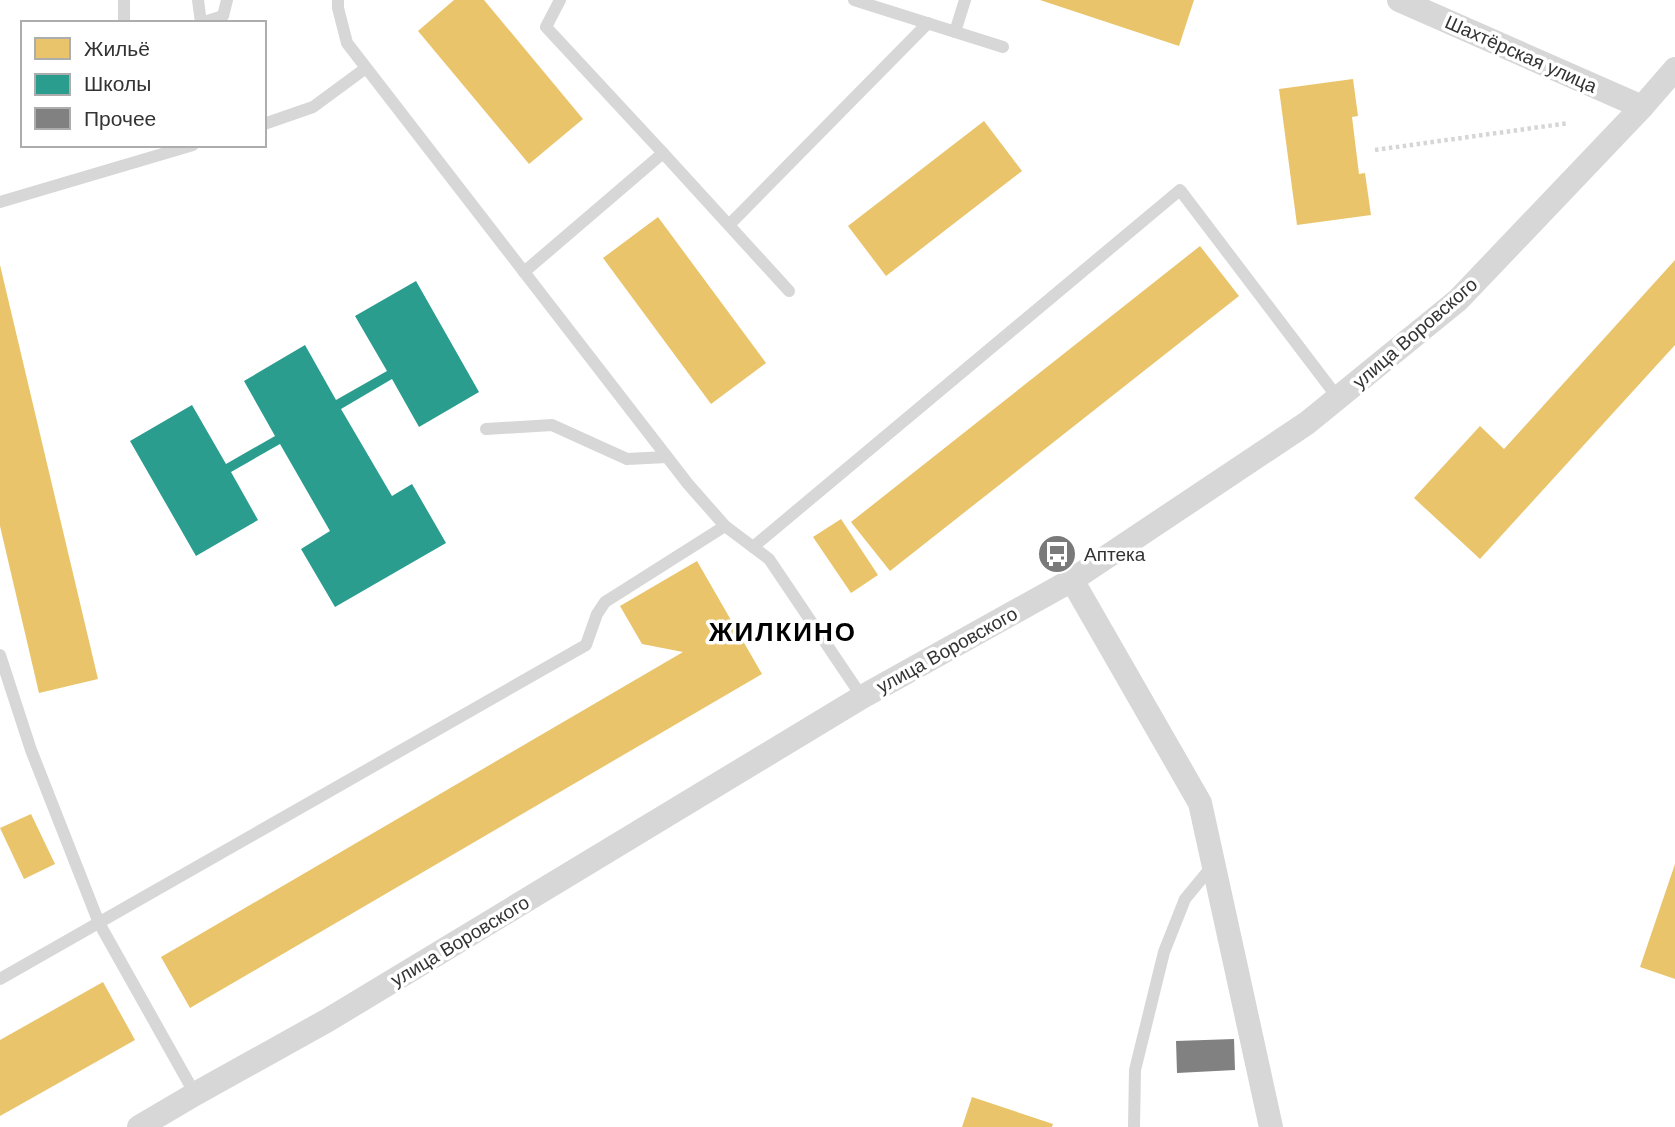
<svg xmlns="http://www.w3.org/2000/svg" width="1675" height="1127" font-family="Arial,sans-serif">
  <rect width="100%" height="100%" fill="#fff"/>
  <g fill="#e9c46a">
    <path d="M454,0H484L583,119L529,164L418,31Z"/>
    <path d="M1040,0H1194L1179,46Z"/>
    <path d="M1353,79L1358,116L1352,117L1359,174L1365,173L1371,215L1297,225L1279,89Z"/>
    <path d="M984,121L1022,171L886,276L848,226Z"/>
    <path d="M658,217L766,363L711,404L603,258Z"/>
    <path d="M1200,246L1239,296L890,571L851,522Z"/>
    <path d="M1675,260V345L1480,559L1414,498L1480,426L1504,449Z"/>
    <path d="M0,265L98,679L39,693L0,526Z"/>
    <path d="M841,519L878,575L851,593L813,537Z"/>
    <path d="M697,561L762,674L190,1008L161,957L683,652L642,644L620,606Z"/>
    <path d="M31,814L55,864L24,879L0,828Z"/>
    <path d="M1675,864V979L1640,967Z"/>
    <path d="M103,982L135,1040L0,1116V1040Z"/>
    <path d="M972,1097L1053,1124L1052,1127H962Z"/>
  </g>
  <path fill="#2a9d8f" d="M416,281L479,392L419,427L392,379L341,409L392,496L412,484L446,543L335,607L301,549L330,531L280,444L231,472L258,520L196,556L130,441L192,405L226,464L275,436L244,381L305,345L336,400L387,371L355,316Z"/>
  <path fill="#818181" d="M1234,1039L1235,1070L1177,1073L1176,1041Z"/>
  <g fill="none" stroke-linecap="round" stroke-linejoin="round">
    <path stroke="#d6d6d6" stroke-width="4.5" stroke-dasharray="3.5 3.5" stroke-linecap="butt" d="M1375,150L1569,123"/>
    <g stroke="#d7d7d7" stroke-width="12">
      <path d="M198,0L201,23L223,16L227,0"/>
      <path d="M338,0V8L347,43L688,484L725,526L769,559L862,697"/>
      <path d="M560,0L546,27L663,153"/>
      <path d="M854,0L1003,47"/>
      <path d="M124,23V0"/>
      <path d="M955,32L965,0"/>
      <path d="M264,124L313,107L366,68"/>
      <path d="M0,202L193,145"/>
      <path d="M729,225L928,23"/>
      <path d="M524,272L663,153L789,291"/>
      <path d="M486,429L552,425L627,459L667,457"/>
      <path d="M753,547L1180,190L1338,398"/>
      <path d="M0,655L31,750L99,923L195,1094"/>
      <path d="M0,979L586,645L597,614L605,602L725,526"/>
      <path d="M1134,1127L1135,1070L1164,952L1185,899L1213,865"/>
    </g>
    <g stroke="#d7d7d7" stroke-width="24">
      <path d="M1399,0L1642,107"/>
      <path d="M1072,580L1200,803L1271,1127"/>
      <path d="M139,1127L195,1094L328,1020L862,697L1072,580L1307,423L1458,300L1642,107L1675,69"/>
    </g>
  </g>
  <defs>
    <symbol id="bus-disc" viewBox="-11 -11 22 22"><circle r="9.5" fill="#7a7a7a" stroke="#fff"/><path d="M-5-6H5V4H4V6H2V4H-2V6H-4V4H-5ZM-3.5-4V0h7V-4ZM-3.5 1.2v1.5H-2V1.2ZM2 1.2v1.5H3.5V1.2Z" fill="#fff"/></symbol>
  </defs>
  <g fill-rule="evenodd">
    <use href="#bus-disc" x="1035" y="532" width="44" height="44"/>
  </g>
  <g text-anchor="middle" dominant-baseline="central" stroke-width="7" stroke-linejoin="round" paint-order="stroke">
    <g font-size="19" fill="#333" stroke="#fff">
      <text transform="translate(1521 54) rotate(24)">Шахтёрская улица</text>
      <text transform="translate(1415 333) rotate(-41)">улица Воровского</text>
      <text transform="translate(947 650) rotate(-29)">улица Воровского</text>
      <text transform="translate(460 941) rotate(-31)">улица Воровского</text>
    </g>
    <g font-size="19" fill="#333" stroke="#fff" text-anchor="start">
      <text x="1084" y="554">Аптека</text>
    </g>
    <g font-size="26" font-weight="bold" letter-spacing="2" fill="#000" stroke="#fff">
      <text x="783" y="632">ЖИЛКИНО</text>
    </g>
  </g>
  <rect x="21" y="21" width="245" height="126" fill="#ffffff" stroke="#adadad" stroke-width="2"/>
  <rect x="35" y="38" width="35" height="21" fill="#e9c46a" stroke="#adadad" stroke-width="2"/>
  <text x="84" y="56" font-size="21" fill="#333333">Жильё</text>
  <rect x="35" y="74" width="35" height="21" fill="#2a9d8f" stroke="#adadad" stroke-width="2"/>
  <text x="84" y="91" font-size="21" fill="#333333">Школы</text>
  <rect x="35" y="108" width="35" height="21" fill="#818181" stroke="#adadad" stroke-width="2"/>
  <text x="84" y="126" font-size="21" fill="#333333">Прочее</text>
</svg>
